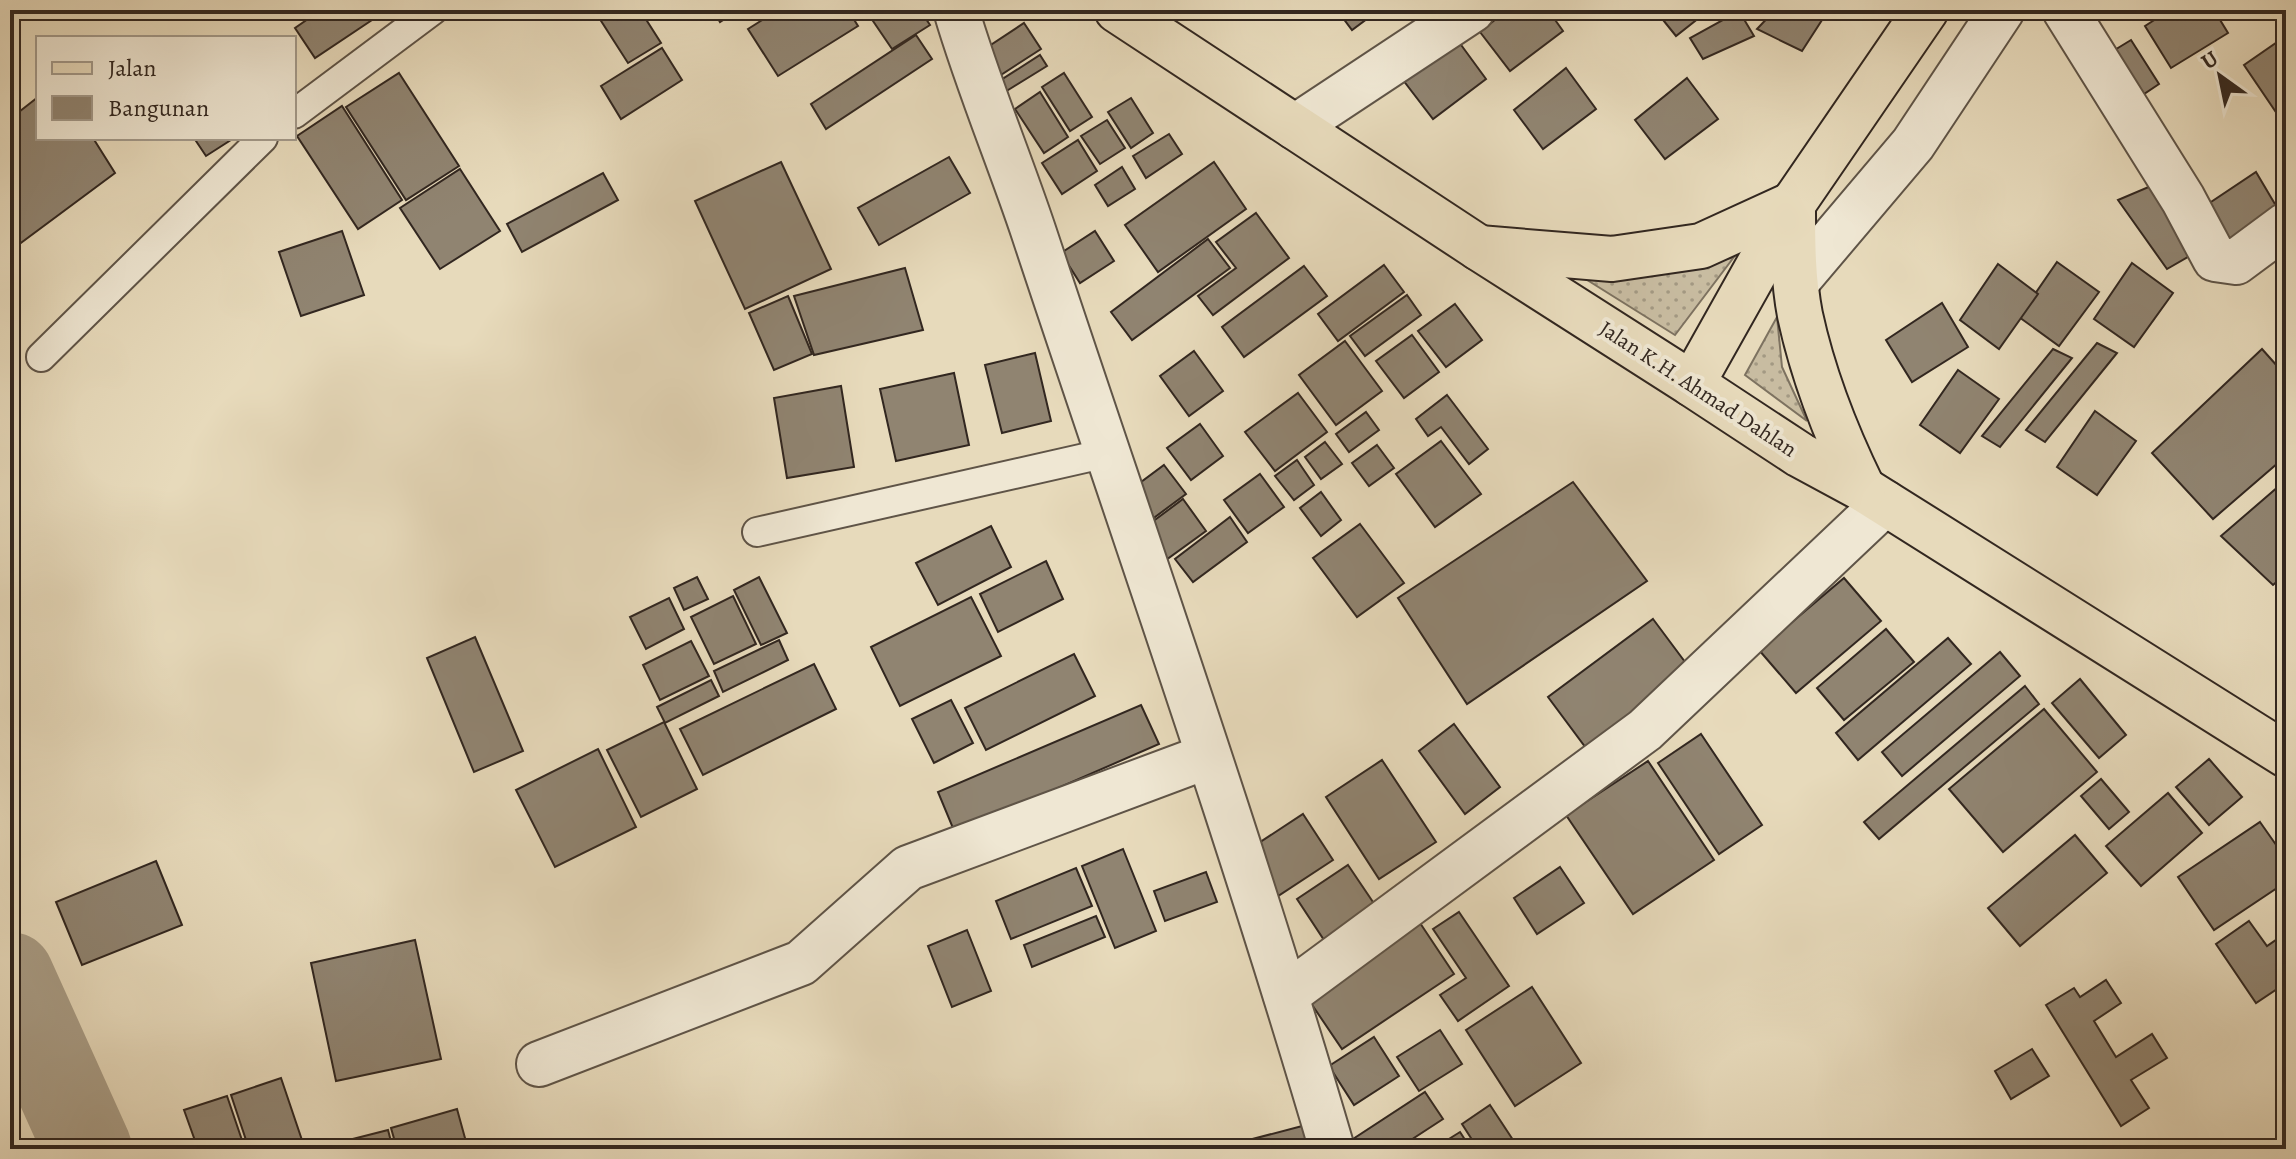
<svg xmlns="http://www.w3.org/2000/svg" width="2296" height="1159" font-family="Alegreya,serif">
  <defs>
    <pattern id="garden-dots" width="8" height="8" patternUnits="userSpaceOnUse" patternTransform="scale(2)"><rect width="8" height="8" fill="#c8bca1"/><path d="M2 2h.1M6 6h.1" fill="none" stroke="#a39983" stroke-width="1.8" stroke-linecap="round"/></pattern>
  </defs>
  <rect width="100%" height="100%" fill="#e7dabb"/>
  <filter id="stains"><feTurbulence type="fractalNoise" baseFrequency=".0025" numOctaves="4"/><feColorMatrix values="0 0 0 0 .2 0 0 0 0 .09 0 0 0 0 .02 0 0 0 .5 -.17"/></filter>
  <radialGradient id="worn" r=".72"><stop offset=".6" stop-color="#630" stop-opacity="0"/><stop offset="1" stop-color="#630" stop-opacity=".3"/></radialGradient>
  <g fill="url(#garden-dots)" stroke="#7d7260" stroke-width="2">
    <path d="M1734,257L1675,335L1584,278L1701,266Z"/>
    <path d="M1777,317L1782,367L1807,421L1745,375Z"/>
  </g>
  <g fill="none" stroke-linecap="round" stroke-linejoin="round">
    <path stroke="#a99d86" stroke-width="88" d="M10,976L88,1149"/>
  </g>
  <g fill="#908471" stroke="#322720" stroke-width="2">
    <path d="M321,10H370L375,18L315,58L295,28Z"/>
    <path d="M601,10H640L661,43L628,63L596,13Z"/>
    <path d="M713,10H738L720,22Z"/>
    <path d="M778,10H848L858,26L778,76L748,29Z"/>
    <path d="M884,10H920L930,25L892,49L871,18Z"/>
    <path d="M1337,10H1379L1352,30Z"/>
    <path d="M1507,10H1548L1563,31L1510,71L1480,32Z"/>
    <path d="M1655,10H1709L1676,36Z"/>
    <path d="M1775,10H1808L1822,20L1802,51L1757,29Z"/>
    <path d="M2170,10H2214L2228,33L2171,68L2145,26Z"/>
    <path d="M1739,11L1754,36L1703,59L1690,38Z"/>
    <path d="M1024,23L1041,49L990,82L974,56Z"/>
    <path d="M916,35L932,59L826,129L811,104Z"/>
    <path d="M2286,36V127L2244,65Z"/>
    <path d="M1456,38L1486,79L1433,119L1403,80Z"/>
    <path d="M2131,40L2159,84L2141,96L2113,51Z"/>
    <path d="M662,48L682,80L621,119L601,86Z"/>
    <path d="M1040,55L1047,66L1000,95L993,85Z"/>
    <path d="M1566,68L1596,109L1543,149L1514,110Z"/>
    <path d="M399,73L459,166L406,200L346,107Z"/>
    <path d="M1064,73L1092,117L1070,131L1042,87Z"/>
    <path d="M1687,78L1718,119L1665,159L1635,120Z"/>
    <path d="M1040,92L1068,137L1044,153L1015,109Z"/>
    <path d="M38,97V138H93L115,173L10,251V119Z"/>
    <path d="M1131,98L1153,133L1131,148L1108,112Z"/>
    <path d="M342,106L402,200L358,229L297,136Z"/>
    <path d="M1107,120L1125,148L1100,164L1081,136Z"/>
    <path d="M1169,134L1182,154L1146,178L1133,156Z"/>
    <path d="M194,138H234L206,156Z"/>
    <path d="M1078,140L1097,171L1062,194L1042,163Z"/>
    <path d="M949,157L970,193L879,245L858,208Z"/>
    <path d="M781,162L831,269L745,309L695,201Z"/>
    <path d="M1214,162L1246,209L1158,272L1125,225Z"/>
    <path d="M1122,167L1135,189L1108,206L1095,185Z"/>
    <path d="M460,169L500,231L440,269L400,208Z"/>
    <path d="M2256,172L2282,216L2226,252L2199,210Z"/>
    <path d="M603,173L618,200L522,252L507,224Z"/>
    <path d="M2165,180L2200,250L2167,269L2118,200Z"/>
    <path d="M1256,213L1289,258L1213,315L1198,296L1236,268L1216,242Z"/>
    <path d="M342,231L364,295L301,316L279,252Z"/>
    <path d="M1095,231L1114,261L1080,283L1061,253Z"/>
    <path d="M1208,239L1230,268L1132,340L1111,312Z"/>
    <path d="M2057,262L2099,292L2059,346L2019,317Z"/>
    <path d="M2132,263L2173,293L2134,347L2094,319Z"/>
    <path d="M1998,264L2038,294L1999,349L1960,320Z"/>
    <path d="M1384,265L1404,292L1338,341L1318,314Z"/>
    <path d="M1304,266L1327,296L1244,357L1222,327Z"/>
    <path d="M905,268L923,330L814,355L794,296Z"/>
    <path d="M1407,295L1421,315L1365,356L1350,336Z"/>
    <path d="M788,296L812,354L774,370L749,313Z"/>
    <path d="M1942,303L1968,347L1912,382L1886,340Z"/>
    <path d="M1455,304L1482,340L1446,367L1418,331Z"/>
    <path d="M1412,335L1439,372L1404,398L1376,361Z"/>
    <path d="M1345,341L1382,391L1336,425L1299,375Z"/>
    <path d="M2097,343L2117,353L2045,442L2026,430Z"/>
    <path d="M2053,349L2072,358L2000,447L1982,436Z"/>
    <path d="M2262,349L2286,376V456L2213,519L2152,453Z"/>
    <path d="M1194,351L1223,391L1189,416L1160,376Z"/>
    <path d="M1035,353L1051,421L1002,433L985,365Z"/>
    <path d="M1958,370L1999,399L1960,453L1920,425Z"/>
    <path d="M954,373L969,445L896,461L880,389Z"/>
    <path d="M841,386L854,467L787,478L774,398Z"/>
    <path d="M1298,393L1327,432L1275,471L1245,432Z"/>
    <path d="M1447,395L1488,449L1469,464L1441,427L1428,436L1416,419Z"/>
    <path d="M2095,411L2136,441L2097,495L2057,467Z"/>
    <path d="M1366,412L1379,430L1349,452L1336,434Z"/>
    <path d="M1200,424L1223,456L1191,480L1167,448Z"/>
    <path d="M1441,441L1481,494L1435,527L1396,474Z"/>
    <path d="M1325,442L1342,464L1321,479L1305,457Z"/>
    <path d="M1377,445L1394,468L1369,486L1352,463Z"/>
    <path d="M1297,460L1314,485L1294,500L1275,476Z"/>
    <path d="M1164,465L1186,494L1151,520L1129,491Z"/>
    <path d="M1260,474L1284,507L1248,533L1224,500Z"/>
    <path d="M2286,480V574L2273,585L2221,536Z"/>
    <path d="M1573,482L1647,581L1467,704L1398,598Z"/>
    <path d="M1321,492L1341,520L1321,536L1300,508Z"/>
    <path d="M1183,499L1206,531L1159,565L1136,534Z"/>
    <path d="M1230,517L1247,542L1193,582L1175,559Z"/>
    <path d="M1360,524L1404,583L1357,617L1313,558Z"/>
    <path d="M991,526L1011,567L938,605L916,563Z"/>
    <path d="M1046,561L1063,599L998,632L980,594Z"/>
    <path d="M697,577L708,599L684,610L674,588Z"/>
    <path d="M759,577L787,633L761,645L734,590Z"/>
    <path d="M1844,578L1881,621L1796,693L1759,650Z"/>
    <path d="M733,596L756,644L714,664L691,617Z"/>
    <path d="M971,597L1001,656L900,706L871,647Z"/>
    <path d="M669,598L684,629L646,649L630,617Z"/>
    <path d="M1653,619L1691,670L1586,748L1548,697Z"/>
    <path d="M1886,629L1914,662L1844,720L1817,688Z"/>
    <path d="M475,637L523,751L474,772L427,658Z"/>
    <path d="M1948,638L1971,664L1858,760L1836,733Z"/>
    <path d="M779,640L788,660L723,692L714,671Z"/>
    <path d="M691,641L709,676L660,700L643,665Z"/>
    <path d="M2000,652L2020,676L1902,776L1882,752Z"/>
    <path d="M1074,654L1095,696L986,750L965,708Z"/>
    <path d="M814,664L836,709L703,775L680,729Z"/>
    <path d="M2080,679L2126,735L2099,758L2052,703Z"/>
    <path d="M711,680L719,696L665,723L657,707Z"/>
    <path d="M2025,686L2039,704L1879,839L1864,822Z"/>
    <path d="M951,700L973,743L934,763L912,719Z"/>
    <path d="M1141,705L1159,744L955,833L938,792Z"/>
    <path d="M2044,709L2097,772L2003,852L1949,789Z"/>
    <path d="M664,722L697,789L641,817L607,750Z"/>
    <path d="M1454,724L1500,787L1465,814L1419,751Z"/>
    <path d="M1701,734L1762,825L1719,854L1658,763Z"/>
    <path d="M598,749L636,827L555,867L516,790Z"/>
    <path d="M2209,759L2242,797L2209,825L2176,787Z"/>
    <path d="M1382,760L1436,842L1379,879L1326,797Z"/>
    <path d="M1648,761L1714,860L1633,914L1566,815Z"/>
    <path d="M2101,779L2129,812L2109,829L2081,796Z"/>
    <path d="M2168,793L2202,833L2141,886L2106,846Z"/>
    <path d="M1303,814L1333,860L1275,898L1245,852Z"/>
    <path d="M2260,822L2286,859V882L2214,930L2178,877Z"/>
    <path d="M2075,835L2107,873L2020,946L1988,908Z"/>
    <path d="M1123,849L1156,931L1115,948L1082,866Z"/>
    <path d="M156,861L182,925L82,965L56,902Z"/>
    <path d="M1348,865L1377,908L1326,943L1297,899Z"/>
    <path d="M1560,867L1584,903L1537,934L1514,898Z"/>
    <path d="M1076,868L1092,906L1011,939L996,901Z"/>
    <path d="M1206,872L1217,902L1165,921L1154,891Z"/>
    <path d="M1459,912L1509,986L1458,1021L1440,995L1466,978L1433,929Z"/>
    <path d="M1096,916L1105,937L1032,967L1024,945Z"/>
    <path d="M1416,917L1454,974L1342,1049L1304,993Z"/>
    <path d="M2249,921L2267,946L2286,933V983L2256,1003L2216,944Z"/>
    <path d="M967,930L991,991L952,1007L928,946Z"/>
    <path d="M415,940L441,1059L336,1081L311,963Z"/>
    <path d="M2106,980L2121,1003L2094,1021L2116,1057L2152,1034L2167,1058L2131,1080L2149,1108L2121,1126L2046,1005L2074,988L2080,997Z"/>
    <path d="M1532,987L1581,1063L1515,1106L1466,1030Z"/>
    <path d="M1440,1030L1462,1064L1419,1091L1397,1057Z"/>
    <path d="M1374,1037L1399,1076L1354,1105L1329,1066Z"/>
    <path d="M2032,1049L2049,1076L2011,1099L1995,1071Z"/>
    <path d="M281,1078L305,1149H249L231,1095Z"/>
    <path d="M1425,1092L1443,1119L1397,1149H1360L1353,1139Z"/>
    <path d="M227,1096L245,1149H198L184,1110Z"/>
    <path d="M1490,1105L1519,1149H1478L1462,1124Z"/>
    <path d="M457,1109L468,1149H397L391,1128Z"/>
    <path d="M1306,1125L1312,1149H1243L1241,1142Z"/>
    <path d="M388,1130L393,1149H334L333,1144Z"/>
    <path d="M1460,1132L1471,1149H1433Z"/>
  </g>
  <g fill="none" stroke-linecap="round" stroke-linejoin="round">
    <defs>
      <g id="lane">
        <path d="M294,114L433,10"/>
        <path d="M41,357L263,138"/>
        <path d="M757,532L1107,453"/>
      </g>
      <g id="street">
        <path d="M956,10C978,85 1009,158 1034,233C1135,538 1242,841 1332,1149"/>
        <path d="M2065,10L2183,199L2215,259L2236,262L2286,225"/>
        <path d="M1295,127L1472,10"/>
        <path d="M1797,281L1913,144L2002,10"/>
        <path d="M1286,995L1645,730L1885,503"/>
        <path d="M539,1064L801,963L908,868L1208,756"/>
      </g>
      <path id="primary" d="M1117,10L1479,248L1692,384"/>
      <g id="highway">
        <path d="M1926,10L1793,204L1692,384L1800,455L1863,489L2286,755"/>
        <path d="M1793,204C1793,240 1793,279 1800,315C1813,375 1836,434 1863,489"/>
        <path d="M1479,248L1612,259L1701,246L1793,204"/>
      </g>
    </defs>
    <use href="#lane" stroke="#5f5447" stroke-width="32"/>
    <use href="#street" stroke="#5f5447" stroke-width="48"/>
    <use href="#primary" stroke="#322720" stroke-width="48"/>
    <use href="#highway" stroke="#322720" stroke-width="48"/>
    <use href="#lane" stroke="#efe7d3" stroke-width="28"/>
    <use href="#street" stroke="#efe7d3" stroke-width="44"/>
    <use href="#primary" stroke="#e7dabb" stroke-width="44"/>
    <use href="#highway" stroke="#e7dabb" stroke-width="44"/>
  </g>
  <g text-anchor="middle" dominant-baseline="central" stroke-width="8" stroke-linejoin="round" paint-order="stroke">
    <g font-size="22" fill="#322720" stroke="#efe7d3">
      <text transform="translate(1698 389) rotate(33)">Jalan K.H. Ahmad Dahlan</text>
    </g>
  </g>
  <rect width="2296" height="1159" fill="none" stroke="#e7dabb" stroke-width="40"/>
  <rect x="12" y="12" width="2272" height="1135" fill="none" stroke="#322720" stroke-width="4"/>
  <rect x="20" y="20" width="2256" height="1119" fill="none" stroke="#322720" stroke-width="2"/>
  <rect x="36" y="36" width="260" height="104" fill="#efe7d3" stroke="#a39a8b" stroke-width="2"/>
  <rect x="52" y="62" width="40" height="12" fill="#e7dabb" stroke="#a39a8b" stroke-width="2"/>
  <text x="108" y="76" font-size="24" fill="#322720">Jalan</text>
  <rect x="52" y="96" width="40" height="24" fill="#908471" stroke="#a39a8b" stroke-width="2"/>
  <text x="108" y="116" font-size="24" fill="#322720">Bangunan</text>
  <g transform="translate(2220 76) rotate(327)" stroke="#efe7d3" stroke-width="6" paint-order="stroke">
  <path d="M0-6L14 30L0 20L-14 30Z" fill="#322720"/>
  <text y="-12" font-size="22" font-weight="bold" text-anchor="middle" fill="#322720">U</text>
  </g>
  <rect width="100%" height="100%" filter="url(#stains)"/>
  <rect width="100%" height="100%" fill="url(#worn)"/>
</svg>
